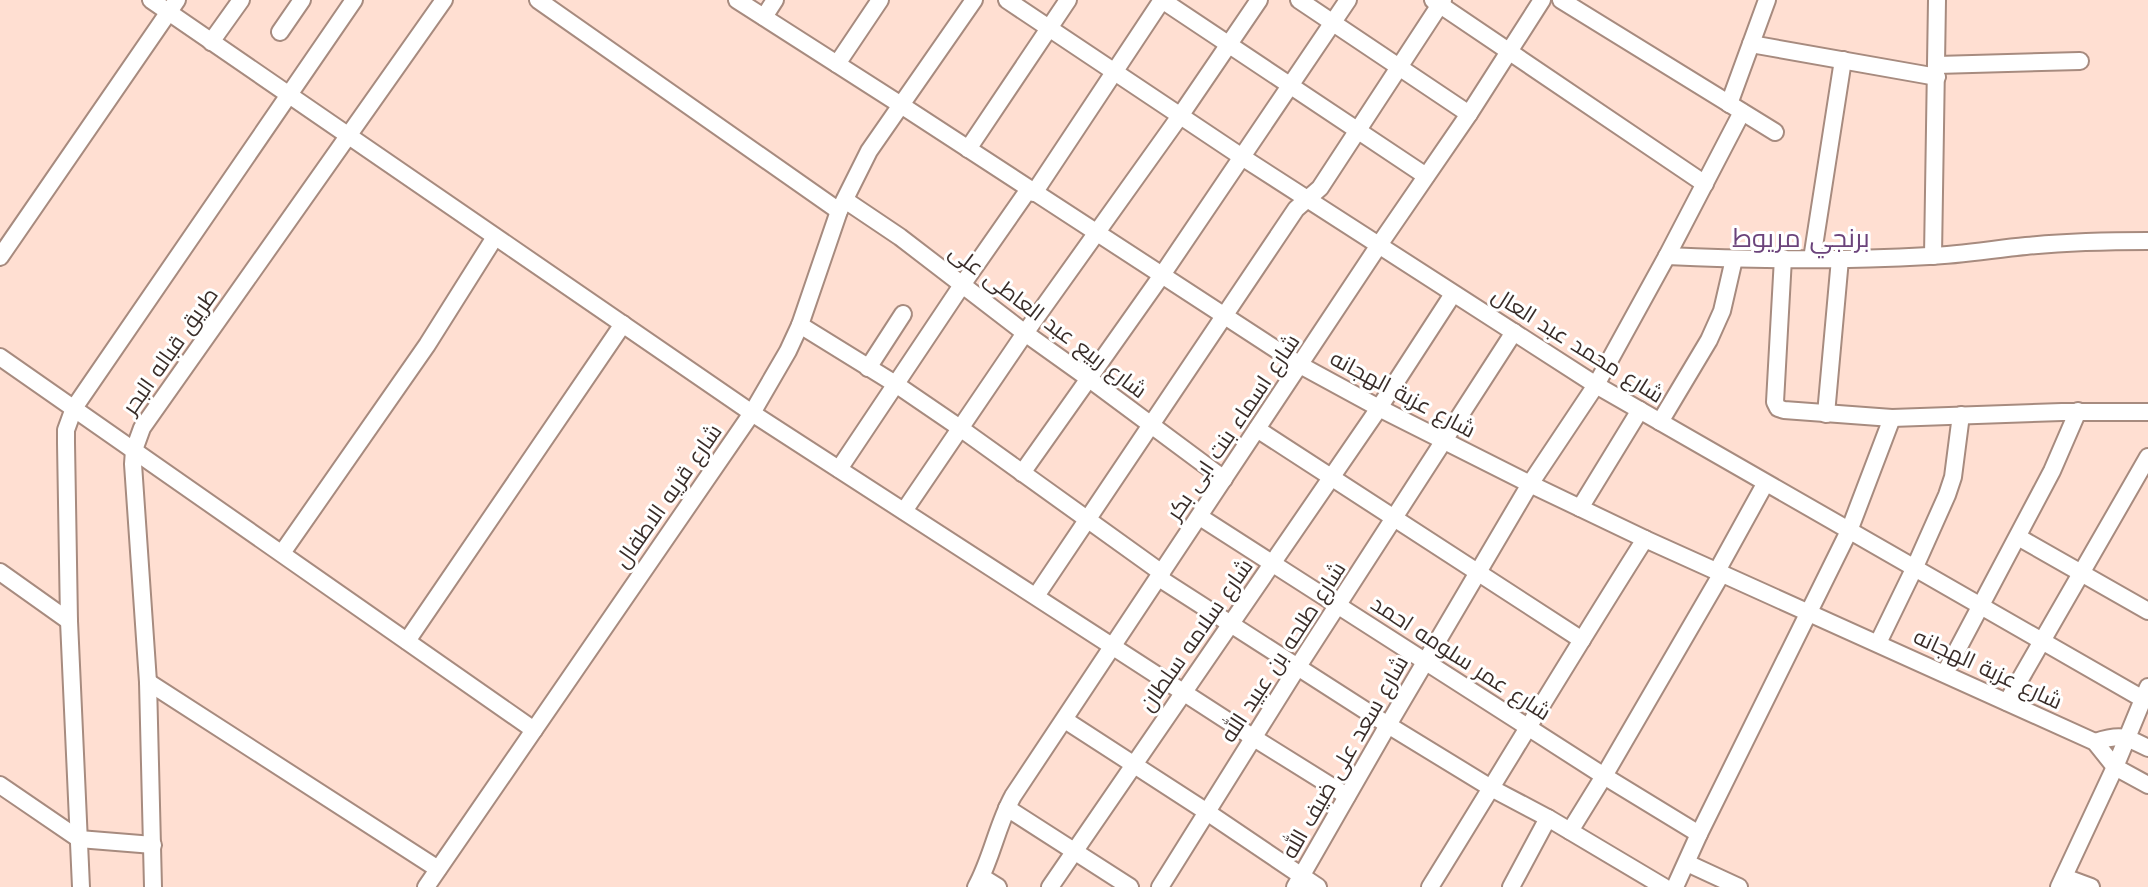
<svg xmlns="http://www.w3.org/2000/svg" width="2148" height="887" font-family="'Work Sans',Cairo,sans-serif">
  <rect width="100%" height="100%" fill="#ffdfd2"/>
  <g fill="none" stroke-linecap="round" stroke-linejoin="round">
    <defs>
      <g id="street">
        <path d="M151,0L752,413L1254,738L1347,796"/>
        <path d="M538,0L839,211"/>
        <path d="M737,0L901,105L1300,365L1379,408L1530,484L1645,539L2095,742L2115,767L2148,785"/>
        <path d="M1007,0L1242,157L1596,385L2143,699"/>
        <path d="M1162,0L1426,176"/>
        <path d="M1299,0L1469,114"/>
        <path d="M1433,0L1705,184"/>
        <path d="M1561,0L1775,132"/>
        <path d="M764,17L775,0"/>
        <path d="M280,32L302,0"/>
        <path d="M211,42L241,0"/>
        <path d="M1751,44L1937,77"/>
        <path d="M837,64L880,0"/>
        <path d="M1937,65L2080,61"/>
        <path d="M1729,104L1767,0"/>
        <path d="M968,149L1068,0"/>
        <path d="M1034,193L1162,0"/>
        <path d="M845,200L900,237L1025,333L1088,378L1224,479"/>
        <path d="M1667,256C1755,260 1842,261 1929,256C1962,255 1994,249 2026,246C2067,242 2107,241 2148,241"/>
        <path d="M1933,256L1937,0"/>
        <path d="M0,257L177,0"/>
        <path d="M1783,258L1775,402L1778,408L1784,410L1892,418L2062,412H2148"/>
        <path d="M1812,259L1843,60"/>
        <path d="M800,325L897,385L960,428L1162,573"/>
        <path d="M0,357L534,730"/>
        <path d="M868,368L903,314"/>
        <path d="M1826,414L1840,259"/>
        <path d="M1660,422L1709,340L1722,311L1734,259"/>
        <path d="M1257,429L1582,640"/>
        <path d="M839,469L962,285L1029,189"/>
        <path d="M1022,473L1162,275L1348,0"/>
        <path d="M1580,508L1640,410"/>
        <path d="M904,511L1025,333L1180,116L1259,0"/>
        <path d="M1200,517L1604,776L1699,834"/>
        <path d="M2018,537L2148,611"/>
        <path d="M282,553L427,345L495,237"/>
        <path d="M1717,571L1765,484"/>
        <path d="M0,572L69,621"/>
        <path d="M1159,578L1388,725L1491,788L1548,818L1664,887"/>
        <path d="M1036,596L1296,209L1320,188L1443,0"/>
        <path d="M407,641L623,324"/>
        <path d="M1878,643L1914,569L1947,495L1953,477L1961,415"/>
        <path d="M1945,673L2052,471L2078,411"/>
        <path d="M148,682L438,869"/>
        <path d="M2007,702L2148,457"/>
        <path d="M1065,720L1207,812L1318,887"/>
        <path d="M2095,742C2120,734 2125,736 2148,748"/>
        <path d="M0,785L79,839L153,845"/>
        <path d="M1007,808L1130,887"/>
        <path d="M1570,831L1604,776L1722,573"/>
        <path d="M1687,863L1739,887"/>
        <path d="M982,877L998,887"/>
        <path d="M2064,877L2091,887"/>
        <path d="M81,887L69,621L66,443V430L74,408L354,0"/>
        <path d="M153,887L148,682L133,464L134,450L142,428L444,0"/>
        <path d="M426,887L752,413L788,351L800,325L839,211L869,151L974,0"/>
        <path d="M976,887C992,858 997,825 1013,796L1379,245L1469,114L1542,0"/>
        <path d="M1050,887L1379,408L1453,294"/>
        <path d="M1160,887L1297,668L1514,332"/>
        <path d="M1295,887L1388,725L1530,484L1596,385L1667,256L1742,112"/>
        <path d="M1430,887C1502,771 1572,654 1645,539"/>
        <path d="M1511,887L1548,818"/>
        <path d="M1675,887L1699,834L1849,531L1892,418"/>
        <path d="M2059,887L2115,767L2148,687"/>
      </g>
    </defs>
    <use href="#street" stroke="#a78b7f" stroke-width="20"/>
    <use href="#street" stroke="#fff" stroke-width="16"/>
  </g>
  <g text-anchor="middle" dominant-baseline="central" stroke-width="6" stroke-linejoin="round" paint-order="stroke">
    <g font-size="22" fill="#392d29" stroke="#fff">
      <text transform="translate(1048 321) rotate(37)">شارع ربيع عبد العاطى على</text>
      <text transform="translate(1578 345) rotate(32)">شارع محمد عبد العال</text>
      <text transform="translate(170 351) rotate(-55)">طريق قباله البحر</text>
      <text transform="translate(1403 394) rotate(28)">شارع عزبة الهجانه</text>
      <text transform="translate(1233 427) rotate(-56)">شارع اسماء بنت ابى بكر</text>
      <text transform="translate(668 496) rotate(-55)">شارع قريه الاطفال</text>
      <text transform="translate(1196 635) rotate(-55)">شارع سلامه سلطان</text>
      <text transform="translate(1283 652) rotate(-57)">شارع طلحه بن عبيد الله</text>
      <text transform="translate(1461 658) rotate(33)">شارع عمر سلومه احمد</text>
      <text transform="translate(1988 669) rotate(25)">شارع عزبة الهجانه</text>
      <text transform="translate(1345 757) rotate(-60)">شارع سعد على ضيف الله</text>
    </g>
    <g font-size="26" fill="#6b437b" stroke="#fff">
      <text x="1801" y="238">برنجي مريوط</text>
    </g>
  </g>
</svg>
